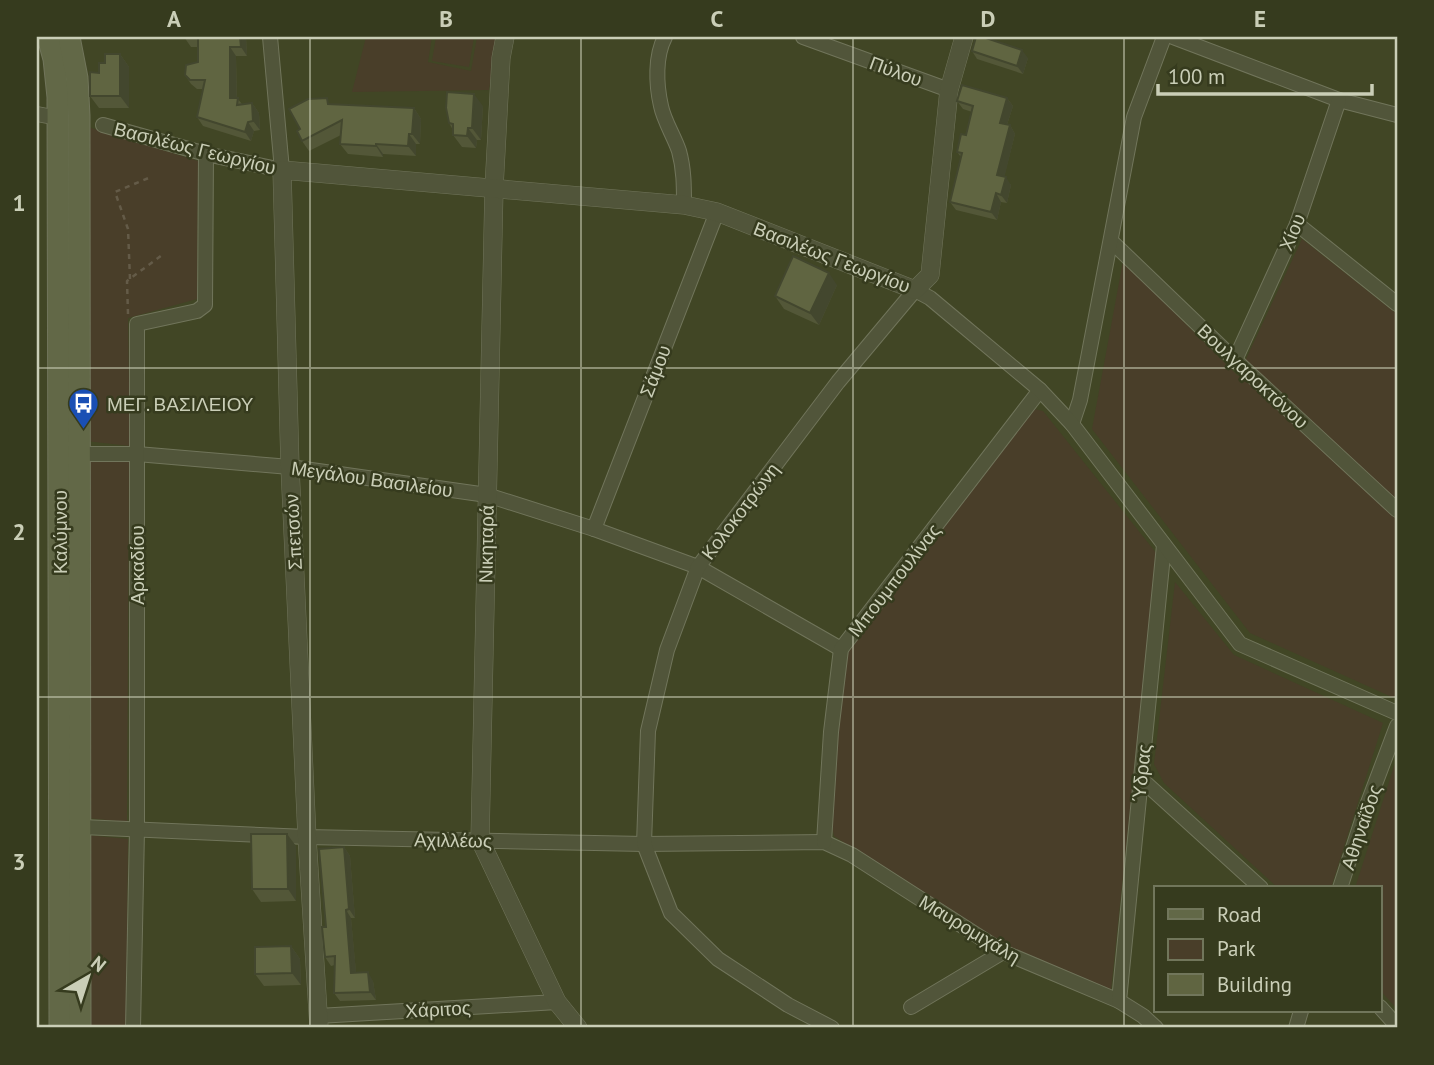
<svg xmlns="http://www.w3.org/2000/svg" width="1434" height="1065" font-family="'PT Sans',sans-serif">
  <rect width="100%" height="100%" fill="#414625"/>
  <g fill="#493e29">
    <path d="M366,37H432L428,62L471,71L477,37H497L489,90L352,92Z"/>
    <path d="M436,37H474L469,67L432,61Z"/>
    <path d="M88,127L198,161L197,299L128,318L130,446L86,441Z"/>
    <path d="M1302,239L1397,314V690L1394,698L1250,633L1092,429L1123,261L1238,376Z"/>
    <path d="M1034,409L1043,411L1157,554L1111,990L1005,949L834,836L830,815L847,653Z"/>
    <path d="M85,459L129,462L127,822L87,818Z"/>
    <path d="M1175,582L1234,655L1383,723L1331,888H1278L1164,783L1154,764Z"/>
    <path d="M1397,757V1009L1380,990V888H1355Z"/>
    <path d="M86,835L128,839L126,1028H87Z"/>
  </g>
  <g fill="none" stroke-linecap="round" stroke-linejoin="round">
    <defs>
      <g id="minor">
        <path d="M665,37C655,56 656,84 661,106C664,121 674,136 679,151C684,169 684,186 684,205"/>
        <path d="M803,37L949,90"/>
        <path d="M1173,37L1339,100L1397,115"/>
        <path d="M37,114L58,118"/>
        <path d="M103,125L206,154L282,170L270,37"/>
        <path d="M1297,224L1397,304"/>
        <path d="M1111,241L1235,360L1397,510"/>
        <path d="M1235,360L1297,224L1339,100"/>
        <path d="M1072,424L1080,400L1134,117L1164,37"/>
        <path d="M80,454H137L290,467L487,495L594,529L698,567L841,649"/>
        <path d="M594,529L717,212"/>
        <path d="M1141,779L1261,888"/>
        <path d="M82,827L307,837L644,844L824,842L852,855L1003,952L1119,1001L1143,1016L1156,1028"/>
        <path d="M824,842L831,732L841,649L1040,390"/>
        <path d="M1340,888L1366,808L1397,726"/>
        <path d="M1119,1001L1164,545"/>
        <path d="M911,1007L1003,952"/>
        <path d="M1380,1007L1397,1026"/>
        <path d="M318,1016L557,1002"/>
        <path d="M133,1028L137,830V324L197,311L205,305L206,154"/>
        <path d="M832,1028L788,1005L718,959L671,913L644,844L648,731L667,650L698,567L838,382L915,290L930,298L1040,390L1072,424L1240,644L1397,713"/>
        <path d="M1296,1028L1301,1011"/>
      </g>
      <g id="tertiary">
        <path d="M505,37L501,58L494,188L480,840L557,1002L578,1028"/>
        <path d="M319,1028L307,837L290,467L282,170L684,205L717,212L915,290L930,275L949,90L964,37"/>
      </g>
      <g id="secondary">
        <path d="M48,37L54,59L58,97L60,1028"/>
        <path d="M69,37L77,78L79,116L80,1028"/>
      </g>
    </defs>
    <use href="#minor" stroke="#71755b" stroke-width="16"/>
    <use href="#tertiary" stroke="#71755b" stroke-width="19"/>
    <use href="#secondary" stroke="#71755b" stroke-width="23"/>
    <g stroke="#645b48" stroke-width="2.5" stroke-dasharray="5 5" stroke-linecap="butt">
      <path d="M130,279L128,229L115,192L151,177"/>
      <path d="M128,314L127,281L162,255"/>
    </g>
    <use href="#minor" stroke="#51553a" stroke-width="14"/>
    <use href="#tertiary" stroke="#51553a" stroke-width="18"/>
    <use href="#secondary" stroke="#626847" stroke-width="21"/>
  </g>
  <g fill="#535738">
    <path d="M99,37H120V38H100Z"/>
    <path d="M184,37H246L247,56H236L237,98L242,104L252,103L259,113L260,130L254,131L251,141L203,126L197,117L203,89H197L191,84L185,75L198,62V47H191Z"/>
    <path d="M972,51L1028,58L1023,74L977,59Z"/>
    <path d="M120,54L129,67V108H99L90,96L99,73L105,63Z"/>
    <path d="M1007,98L1013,106L1007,125H1010L1015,134L1004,177L1011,185L1007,203L1001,202L997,220L956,210L950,202L961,157L957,152L966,135L972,112L963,109L957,101Z"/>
    <path d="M332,105L414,108L421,119L420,144H416V156L383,154V157L348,154L340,144L341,135L309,151L302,141L300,129Z"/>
    <path d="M483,106L481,140H477L476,148L462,147L453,135V130L449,123Z"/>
    <path d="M837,285L819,325L784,309L775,296Z"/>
    <path d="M296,846V901L261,902L252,889Z"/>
    <path d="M344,847L350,856L355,918H351L356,973L373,981L376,1000L340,1001L334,993L335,965L331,966L325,957L326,927Z"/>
    <path d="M291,946L300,959L301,985L264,986L255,974Z"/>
  </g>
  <g fill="#43472e">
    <path d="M240,37H246L247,56L241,47Z"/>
    <path d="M230,47L236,56L237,107L230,98Z"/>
    <path d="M1022,50L1028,58L1023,74L1017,66Z"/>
    <path d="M120,54L129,67V108L120,96Z"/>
    <path d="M474,94L483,106L481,140L472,128Z"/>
    <path d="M1007,98L1013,106L1005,131L1000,123Z"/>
    <path d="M252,103L259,113L260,130L253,121Z"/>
    <path d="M414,108L421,119L420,144L412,134Z"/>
    <path d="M248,122L254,131L251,141L245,132Z"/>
    <path d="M1010,125L1015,134L1003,183L997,175Z"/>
    <path d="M468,128L477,140L476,148L467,136Z"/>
    <path d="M409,134L416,144V156L408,146Z"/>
    <path d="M376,144L383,154V157L376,146Z"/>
    <path d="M1006,177L1011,185L1007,203L1001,195Z"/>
    <path d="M996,193L1001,202L997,220L991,212Z"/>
    <path d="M829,273L837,285L819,325L810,313Z"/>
    <path d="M287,834L296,846V901L288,889Z"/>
    <path d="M344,847L350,856L355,918L349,909Z"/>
    <path d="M346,910L351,918L357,982L351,973Z"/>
    <path d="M291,946L300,959L301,985L292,973Z"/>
    <path d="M368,972L373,981L376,1000L370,992Z"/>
  </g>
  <g fill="#606541" stroke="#43472e" stroke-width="2">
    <path d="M185,37H240L241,47H230V98H238L237,105L252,103L253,121L248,122L245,132L197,117L205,80H190L185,75L186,65L198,62V38Z"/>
    <path d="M976,37H983L1022,50L1017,66L972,51Z"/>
    <path d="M105,54H120V96H90V72L99,73V63H105Z"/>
    <path d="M962,85L1007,98L1000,123L1010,125L997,175L1006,177L1001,195L996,193L991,212L950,202L962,153L957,152L961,134L966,135L973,106L957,101Z"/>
    <path d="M447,92L474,94L472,128H468L467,136L453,135V124L449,123L446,108Z"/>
    <path d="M327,98L328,104L414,108L412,134H409L408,146L376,144V146L340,144L342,120L302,141L297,131L300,129L289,109L308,99Z"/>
    <path d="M793,256L829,273L810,313L775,296Z"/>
    <path d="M251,834H287L288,889H252Z"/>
    <path d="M344,847L349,909L346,910L351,973L368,972L370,992L334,993L335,956L325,957L322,927H326L319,849Z"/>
    <path d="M291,946L292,973L255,974V947Z"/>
    <path d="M358,1026V1028H326V1027Z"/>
  </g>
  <path fill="none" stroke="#caceb7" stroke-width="2" stroke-opacity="0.55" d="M310,37V1028M581,37V1028M853,37V1028M1124,37V1028M37,368H1397M37,697H1397"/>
  <defs>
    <symbol id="bus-pin" viewBox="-11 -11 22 30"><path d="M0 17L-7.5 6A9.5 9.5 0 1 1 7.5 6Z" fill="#1a4fb4" stroke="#363b1e"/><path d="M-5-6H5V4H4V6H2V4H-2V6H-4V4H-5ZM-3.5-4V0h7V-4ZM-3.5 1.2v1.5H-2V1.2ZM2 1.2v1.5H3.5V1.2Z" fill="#fff"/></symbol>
  </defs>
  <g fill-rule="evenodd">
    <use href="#bus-pin" x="66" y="386" width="35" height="47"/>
  </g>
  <g text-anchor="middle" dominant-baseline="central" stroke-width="5" stroke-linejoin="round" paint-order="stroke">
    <g font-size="19" fill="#caceb7" stroke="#363b1e">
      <text transform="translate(896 71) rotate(20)">Πύλου</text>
      <text transform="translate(195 148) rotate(14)">Βασιλέως Γεωργίου</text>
      <text transform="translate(1292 232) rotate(-67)">Χίου</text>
      <text transform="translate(832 257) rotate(21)">Βασιλέως Γεωργίου</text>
      <text transform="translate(655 371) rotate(-69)">Σάμου</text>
      <text transform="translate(1253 376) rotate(43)">Βουλγαροκτόνου</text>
      <text transform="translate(372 479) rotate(8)">Μεγάλου Βασιλείου</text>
      <text transform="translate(740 511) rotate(-53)">Κολοκοτρώνη</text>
      <text transform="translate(60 532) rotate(-90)">Καλύμνου</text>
      <text transform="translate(293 532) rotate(-93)">Σπετσών</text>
      <text transform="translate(486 544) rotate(-89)">Νικηταρά</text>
      <text transform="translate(137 565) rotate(-90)">Αρκαδίου</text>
      <text transform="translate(894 580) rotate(-52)">Μπουμπουλίνας</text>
      <text transform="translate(1141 773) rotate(-84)">Ύδρας</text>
      <text transform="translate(1361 827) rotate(-71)">Αθηναΐδος</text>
      <text transform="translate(453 840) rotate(1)">Αχιλλέως</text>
      <text transform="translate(970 929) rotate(31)">Μαυρομιχάλη</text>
      <text transform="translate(438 1009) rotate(-3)">Χάριτος</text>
    </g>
    <g font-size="19" fill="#caceb7" stroke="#363b1e" text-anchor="start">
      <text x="107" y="404">ΜΕΓ. ΒΑΣΙΛΕΙΟΥ</text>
    </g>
  </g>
  <rect width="1434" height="1065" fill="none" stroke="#363b1e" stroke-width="77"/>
  <rect x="1154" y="886" width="228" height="126" fill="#363b1e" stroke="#71765b" stroke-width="2"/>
  <rect x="1168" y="909" width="35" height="10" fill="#626847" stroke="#71765b" stroke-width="2"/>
  <text x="1217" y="922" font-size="21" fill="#caceb7">Road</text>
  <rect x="1168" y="939" width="35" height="21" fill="#493e29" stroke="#71765b" stroke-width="2"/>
  <text x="1217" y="956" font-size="21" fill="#caceb7">Park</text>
  <rect x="1168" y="974" width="35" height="21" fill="#606541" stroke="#71765b" stroke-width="2"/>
  <text x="1217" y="992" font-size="21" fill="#caceb7">Building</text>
  <g transform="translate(88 977) rotate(39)" stroke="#363b1e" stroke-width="5" paint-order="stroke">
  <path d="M0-5L12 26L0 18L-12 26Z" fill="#caceb7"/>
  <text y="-10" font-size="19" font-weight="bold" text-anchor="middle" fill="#caceb7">N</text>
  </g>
  <path d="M1158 84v10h214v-10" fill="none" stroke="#caceb7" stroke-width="3.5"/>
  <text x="1168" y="84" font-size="21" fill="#caceb7" stroke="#363b1e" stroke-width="5" paint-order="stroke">100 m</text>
  <rect x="38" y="38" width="1358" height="988" fill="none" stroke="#caceb7" stroke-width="2.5"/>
  <g font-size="23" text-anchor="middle" font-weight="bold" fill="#caceb7">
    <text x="174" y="27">A</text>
    <text x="446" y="27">B</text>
    <text x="717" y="27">C</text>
    <text x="988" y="27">D</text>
    <text x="1260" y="27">E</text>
    <text x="19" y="211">1</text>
    <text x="19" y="540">2</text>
    <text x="19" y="870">3</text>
  </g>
</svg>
